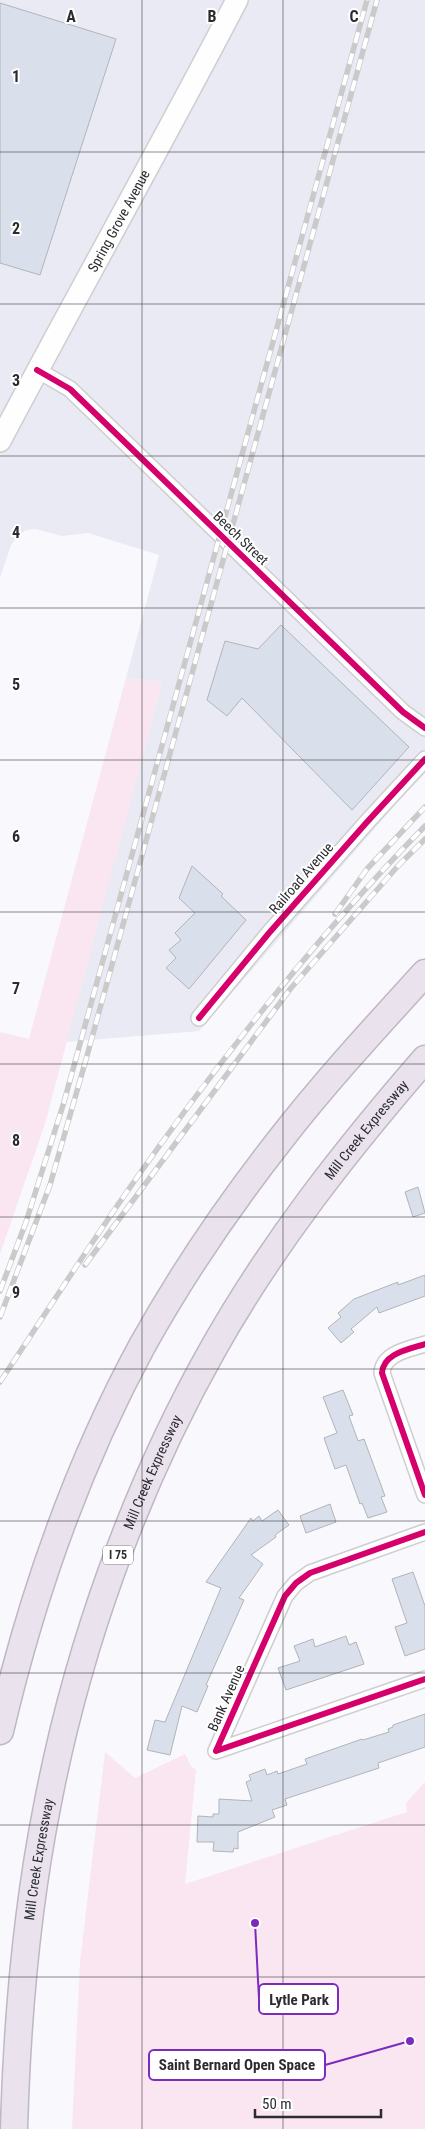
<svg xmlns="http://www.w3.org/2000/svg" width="425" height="2129" font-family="'Roboto Condensed',sans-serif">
  <rect width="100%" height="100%" fill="#f8f8fd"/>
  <path fill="#eaeaf5" d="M0,0H425V774L402,797L199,1031L66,1042L162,682L126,678L159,555L88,533L62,536L35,529L26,530L18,536L11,545L0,578Z"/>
  <g fill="#fae6f1">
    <path d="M126,678L162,682L45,1124L0,1254V1032L29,1039Z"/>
    <path d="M105,1752L135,1778L185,1754L191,1766L196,1770L185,1884L407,1812L406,1803L425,1782V2129H72L80,1962Z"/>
  </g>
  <g fill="#d9e0eb" stroke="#b2b4b8">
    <path d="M0,3L116,39L40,275L0,263Z"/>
    <path d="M281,625L409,747L352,810L242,698L227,716L207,700L225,641L258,649Z"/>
    <path d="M192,866L223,894L221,896L246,920L189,989L166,968L176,958L169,950L181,940L175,933L195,913L179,898Z"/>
    <path d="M418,1187L425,1213L413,1217L405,1192Z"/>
    <path d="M425,1275V1296L379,1313L377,1307L351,1329L354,1332L341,1343L328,1328L341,1317L338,1313L354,1299L398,1282V1285Z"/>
    <path d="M343,1390L353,1415L349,1416L358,1441L364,1439L385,1496L381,1497L387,1512L368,1518L362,1503L360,1504L346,1465L335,1469L324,1438L337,1433L323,1397Z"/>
    <path d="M330,1504L336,1522L306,1533L300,1516Z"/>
    <path d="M278,1510L289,1525L275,1535L276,1537L251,1555L263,1564L239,1598L244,1600L206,1685L208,1686L197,1712L182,1706L170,1755L147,1750L155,1720L165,1722L221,1588L206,1582L251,1518L253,1521L259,1516L262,1521Z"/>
    <path d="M413,1572L425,1606V1649L405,1656L395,1627L407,1623L392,1579Z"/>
    <path d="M346,1636L349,1645L356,1642L364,1664L286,1690L278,1668L300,1661L294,1646L313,1639L315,1647Z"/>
    <path d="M425,1714V1747L378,1763L379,1768L285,1799L287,1805L272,1810L275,1817L238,1832V1849L234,1848L233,1852L213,1851L214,1842H197L198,1816L213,1817V1814H219V1799L252,1801L246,1782L251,1780L249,1775L265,1769L267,1775L277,1771L278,1774L307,1764L305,1759L362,1739L363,1740L389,1732L388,1729L393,1727V1725Z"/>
  </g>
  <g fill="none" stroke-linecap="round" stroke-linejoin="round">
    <defs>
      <g id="street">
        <path d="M37,370L70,389L403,712L425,728"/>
        <path d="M199,1018L269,933L367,822L425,759"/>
        <path d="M425,1344C410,1349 383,1353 382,1373L425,1495"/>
        <path d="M425,1532L310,1573L296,1583L285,1596L216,1751L425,1679"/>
      </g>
      <g id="secondary">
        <path id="s1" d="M0,441C78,293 160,148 237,0"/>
      </g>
      <g id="highway">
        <path d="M0,1731C31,1598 77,1466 142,1346C182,1274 229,1205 280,1140C325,1082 375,1028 425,973"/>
        <path id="s2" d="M14,2129C17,2021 26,1913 47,1807C77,1649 134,1489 213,1349C272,1244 347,1149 425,1059"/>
      </g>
    </defs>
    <use href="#street" stroke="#ceced2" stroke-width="18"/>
    <use href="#secondary" stroke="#ceced2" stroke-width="24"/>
    <use href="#highway" stroke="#bfb7c4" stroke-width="29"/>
    <use href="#street" stroke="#fefeff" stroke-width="15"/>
    <use href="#secondary" stroke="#fefeff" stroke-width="21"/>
    <use href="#highway" stroke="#eae3ee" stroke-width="26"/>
    <defs>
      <g id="rail">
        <path d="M335,914L367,869L425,807"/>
        <path d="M85,1265L291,988L397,867L425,839"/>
        <path d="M0,1291L26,1222L64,1102L367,0"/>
        <path d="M0,1317L50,1185L85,1063L377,0"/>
        <path d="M0,1382C42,1319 83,1255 126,1193C217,1063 314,939 425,826"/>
      </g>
    </defs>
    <use href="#rail" stroke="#cacacb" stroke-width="5.5"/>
    <use href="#rail" stroke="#fff" stroke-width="4" stroke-dasharray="11" stroke-linecap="butt"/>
    <defs>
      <g id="cycleway">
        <path d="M37,370L70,389L403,712L425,728"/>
        <path d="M199,1018L269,933L367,822L425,759"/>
        <path d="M425,1344C410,1349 383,1353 382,1373L425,1495"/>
        <path d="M425,1532L310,1573L296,1583L285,1596L216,1751L425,1679"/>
      </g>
    </defs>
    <use href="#cycleway" stroke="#fff" stroke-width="9"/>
    <use href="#cycleway" stroke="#d6006c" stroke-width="6"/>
  </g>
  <path fill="none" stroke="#2c2c30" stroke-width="1" stroke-opacity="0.55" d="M142,0V2129M283,0V2129M0,152H425M0,304H425M0,456H425M0,608H425M0,760H425M0,912H425M0,1064H425M0,1217H425M0,1369H425M0,1521H425M0,1673H425M0,1825H425M0,1977H425"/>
  <g text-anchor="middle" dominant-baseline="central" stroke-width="4" stroke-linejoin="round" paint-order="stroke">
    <rect fill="#fff" stroke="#6b6b6e" stroke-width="1" x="103" y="1545.5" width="30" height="19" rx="4"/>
    <g font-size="12" font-weight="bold" fill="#2c2c30">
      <text x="118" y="1555">I 75</text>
    </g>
    <g font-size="14" fill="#2c2c30" stroke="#fff">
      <text stroke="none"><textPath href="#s1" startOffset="250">Spring Grove Avenue</textPath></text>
      <text transform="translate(241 538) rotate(44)">Beech Street</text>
      <text transform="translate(301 878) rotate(-49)">Railroad Avenue</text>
      <text stroke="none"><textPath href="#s2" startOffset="1081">Mill Creek Expressway</textPath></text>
      <text stroke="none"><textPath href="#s2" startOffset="676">Mill Creek Expressway</textPath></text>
      <text transform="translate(226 1698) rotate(-66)">Bank Avenue</text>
      <text stroke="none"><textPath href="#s2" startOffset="271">Mill Creek Expressway</textPath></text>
    </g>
  </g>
  <g font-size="16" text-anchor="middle" font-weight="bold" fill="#2c2c30" stroke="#fff" stroke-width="4" stroke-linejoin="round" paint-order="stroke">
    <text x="71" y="22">A</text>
    <text x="212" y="22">B</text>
    <text x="354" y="22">C</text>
    <text x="16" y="82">1</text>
    <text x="16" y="234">2</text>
    <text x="16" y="386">3</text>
    <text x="16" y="538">4</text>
    <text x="16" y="690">5</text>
    <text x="16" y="842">6</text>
    <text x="16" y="994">7</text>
    <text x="16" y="1146">8</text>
    <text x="16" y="1298">9</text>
  </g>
  <path fill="none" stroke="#7b2cbf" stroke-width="2" d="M255 1923L259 1999M410 2041L325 2065"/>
  <g fill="#7b2cbf" stroke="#fff" stroke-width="2">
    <circle cx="255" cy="1923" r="5"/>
    <circle cx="410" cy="2041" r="5"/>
  </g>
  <g fill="#fff" stroke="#7b2cbf" stroke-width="2">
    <rect x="259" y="1984" width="79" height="30" rx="5"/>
    <rect x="149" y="2050" width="176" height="30" rx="5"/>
  </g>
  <g font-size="15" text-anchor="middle" font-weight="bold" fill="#2c2c30">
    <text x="299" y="2005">Lytle Park</text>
    <text x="237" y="2070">Saint Bernard Open Space</text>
  </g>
  <path d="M255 2109v8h126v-8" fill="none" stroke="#2c2c30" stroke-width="2.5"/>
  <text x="262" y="2109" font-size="15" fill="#2c2c30" stroke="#ffffff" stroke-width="4" paint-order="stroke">50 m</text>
</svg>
